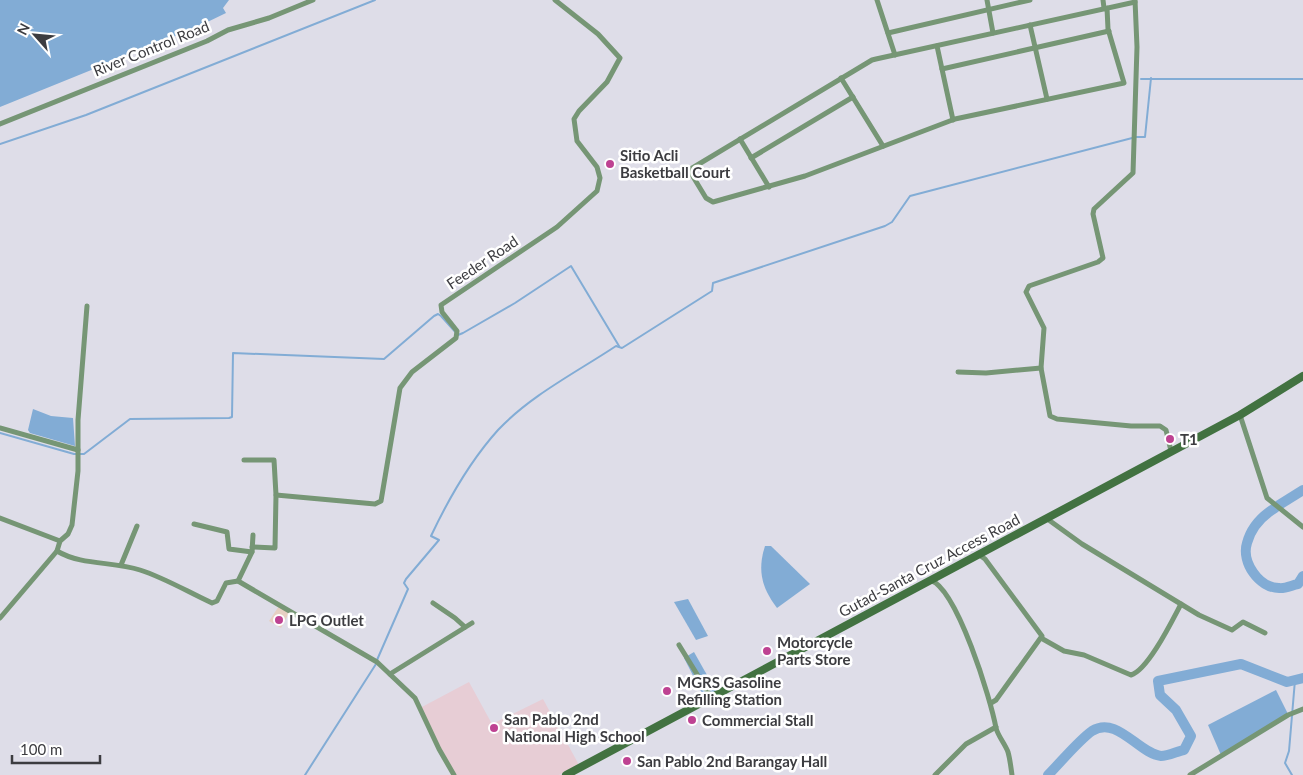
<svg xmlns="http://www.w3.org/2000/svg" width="1303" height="775" font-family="Lato,sans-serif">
  <rect width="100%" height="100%" fill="#dedde8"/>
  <path fill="#e6d0c3" d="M279,606L289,613L281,628L269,621Z"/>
  <path fill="#e7cdd5" d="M469,682L492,724L543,699L579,765L559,775H455L420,708Z"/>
  <g fill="#82acd5">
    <path d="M0,0H229L223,8L226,13L195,28L0,107Z"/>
    <path d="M33,409L51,416L73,418L75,446L30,433L28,430Z"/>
    <path d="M765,546H771L810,584L777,608C762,588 757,571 765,546Z"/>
    <path d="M688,599L708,636L696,640L674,602Z"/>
    <path d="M694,652L716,691L704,697L684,658Z"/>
    <path d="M1276,690L1288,714L1221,755L1208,725Z"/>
  </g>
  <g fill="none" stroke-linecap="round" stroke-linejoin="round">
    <g stroke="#82acd5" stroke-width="2">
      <path d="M1141,79H1303"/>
      <path d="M0,144L86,115L375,0"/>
      <path d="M0,433L74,454H84L130,419L229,418L232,417L233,353L384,359L434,316L438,314L441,316L458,335L463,333L515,303L571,266L619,346"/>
      <path d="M377,660L408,589L404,583L406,579L439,540L431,536C448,500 471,460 498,430C531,395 577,372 616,346L622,348L712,291L713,283L885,226L892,222L910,196L1136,137H1145L1151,78"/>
      <path d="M305,775L376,664"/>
      <path d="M1292,775L1285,763L1289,751L1295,680"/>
    </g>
    <g stroke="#82acd5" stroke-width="10">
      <path d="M1279,505L1303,490"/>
      <path d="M1275,508C1262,516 1251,528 1247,543C1241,562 1259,588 1279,588C1285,589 1292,585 1298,584L1303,576"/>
      <path d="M1048,775C1061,762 1078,741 1092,731C1117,715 1139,754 1161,756C1168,756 1178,751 1184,750L1191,736L1176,710L1160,695L1158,681L1241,664L1287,682L1303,678"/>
    </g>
    <g stroke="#769675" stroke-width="5">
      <path d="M877,0L895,55"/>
      <path d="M987,0L993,33"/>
      <path d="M1103,0L1104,8"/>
      <path d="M1135,0L1137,47L1133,173L1094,209L1093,214L1103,258L1098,262L1029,286L1026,292L1044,328L1041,368L1050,416L1057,419L1131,426H1160L1166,430L1171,451"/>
      <path d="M1107,8L1108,29L1124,83L955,119L805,176L713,202L706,198L689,170L872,60L876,59L1135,2"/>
      <path d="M1030,25L1047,99"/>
      <path d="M888,33L1030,0"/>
      <path d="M937,46L953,120"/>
      <path d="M942,69L1109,31"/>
      <path d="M841,78L883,146"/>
      <path d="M0,124L207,41L228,30L269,18L313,0"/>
      <path d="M740,139L769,187"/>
      <path d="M751,158L853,97"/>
      <path d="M958,372L986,373L1041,368"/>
      <path d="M1240,415L1267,498L1303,527"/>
      <path d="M0,428L78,450"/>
      <path d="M244,460H274L276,495"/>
      <path d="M0,518L60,541"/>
      <path d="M1046,518L1082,544L1199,615L1232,630L1243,622L1265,633"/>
      <path d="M194,524L227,532L229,549L252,552"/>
      <path d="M252,547L275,548L276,495L375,504L381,501L400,388L412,372L456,338L457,331L442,312L441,305L557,227L597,191L600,178L597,167L577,141L574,119L579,111L607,82L620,58L598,34L555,0"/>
      <path d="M57,551C82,566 113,561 140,570C165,578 188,592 212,603L217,601L226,583L238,581L377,662L415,698L439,749L454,775"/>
      <path d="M978,554L985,559L1042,636L996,700L991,703"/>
      <path d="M121,565L137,526"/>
      <path d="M930,580C957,588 991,700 996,728C998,736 1005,744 1008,752C1010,759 1011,768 1012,775"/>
      <path d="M238,581L252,552L253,535"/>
      <path d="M433,603L455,618L465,627"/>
      <path d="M0,618L57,551L60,541L68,534L72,525L78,471V420L87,306"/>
      <path d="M1041,638L1064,651L1084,655L1131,675C1148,670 1172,621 1181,604"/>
      <path d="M679,645L711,697"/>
      <path d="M390,674L472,623"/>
      <path d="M935,775L966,744L996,727"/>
      <path d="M1190,775L1288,715L1303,709"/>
    </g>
    <path stroke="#427241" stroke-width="8" d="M566,775L1240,415L1303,376"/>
  </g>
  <g fill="#be4292" stroke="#fff" stroke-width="2">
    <circle cx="610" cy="164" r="5"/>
    <circle cx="1170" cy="439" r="5"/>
    <circle cx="279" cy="620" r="5"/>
    <circle cx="767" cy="651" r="5"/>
    <circle cx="667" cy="691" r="5"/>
    <circle cx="692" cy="720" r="5"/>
    <circle cx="494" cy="728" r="5"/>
    <circle cx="627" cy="761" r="5"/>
  </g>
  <g text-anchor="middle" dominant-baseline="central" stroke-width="5" stroke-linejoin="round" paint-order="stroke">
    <g font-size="15" fill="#3c3c40" stroke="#fff">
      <text transform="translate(151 48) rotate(-22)">River Control Road</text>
      <text transform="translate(482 262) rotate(-34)">Feeder Road</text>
      <text transform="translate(929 565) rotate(-28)">Gutad-Santa Cruz Access Road</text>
    </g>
    <g font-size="15" font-weight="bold" fill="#3c3c40" stroke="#fff" text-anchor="start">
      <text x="620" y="155">Sitio Acli<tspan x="620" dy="17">Basketball Court</tspan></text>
      <text x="1180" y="439">T1</text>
      <text x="289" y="620">LPG Outlet</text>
      <text x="777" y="642">Motorcycle<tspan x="777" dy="17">Parts Store</tspan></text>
      <text x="677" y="682">MGRS Gasoline<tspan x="677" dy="17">Refilling Station</tspan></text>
      <text x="504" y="719">San Pablo 2nd<tspan x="504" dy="17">National High School</tspan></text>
      <text x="702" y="720">Commercial Stall</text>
      <text x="637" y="761">San Pablo 2nd Barangay Hall</text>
    </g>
  </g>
  <g transform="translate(35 35) rotate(297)" stroke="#ffffff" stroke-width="4" paint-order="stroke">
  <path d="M0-4L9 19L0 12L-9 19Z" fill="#3c3c40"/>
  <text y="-8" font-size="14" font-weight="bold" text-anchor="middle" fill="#3c3c40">N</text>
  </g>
  <path d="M12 755v8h88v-8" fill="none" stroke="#3c3c40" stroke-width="2.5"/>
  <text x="20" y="755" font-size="15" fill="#3c3c40" stroke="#ffffff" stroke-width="4" paint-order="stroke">100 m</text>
</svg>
